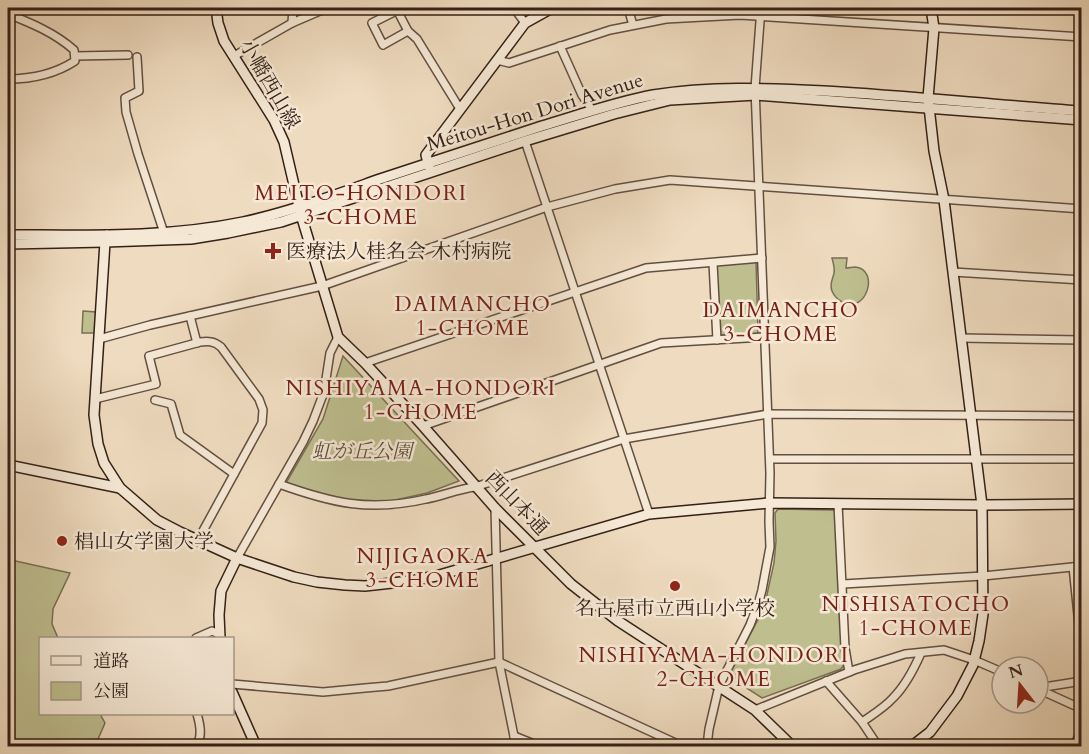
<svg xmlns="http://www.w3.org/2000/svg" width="1089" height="754" font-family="Cardo,'Noto Serif JP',serif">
  <rect width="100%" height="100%" fill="#efdbbf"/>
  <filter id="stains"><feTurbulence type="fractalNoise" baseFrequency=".00333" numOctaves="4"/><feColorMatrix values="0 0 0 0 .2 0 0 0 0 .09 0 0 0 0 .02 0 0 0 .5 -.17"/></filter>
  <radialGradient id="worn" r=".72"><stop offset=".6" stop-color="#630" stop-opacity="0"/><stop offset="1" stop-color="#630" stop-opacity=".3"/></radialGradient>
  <g fill="#bebe8f" stroke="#796f54" stroke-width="1.5">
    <path d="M832,258H847L846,268C849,268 852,267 855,267C880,269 867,315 842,302C837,299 834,296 832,291C829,284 833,279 834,273C835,268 833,262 832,258Z"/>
    <path d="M756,261L758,332L756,334L721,335L718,334L716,264Z"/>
    <path d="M83,311L96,312L95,333H82Z"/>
    <path d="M343,356L459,481L427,493L382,503L348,500L315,494L286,483L323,419Z"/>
    <path d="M778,509L833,510L836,513L844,665L841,669L762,698L748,689L730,673L762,612L766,599L774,563L776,541L775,513Z"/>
    <path d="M11,560L70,573L53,609L52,624L58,638H40V714H100L105,723L95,746H8V564Z"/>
  </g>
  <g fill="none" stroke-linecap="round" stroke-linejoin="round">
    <defs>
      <g id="street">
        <path d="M402,8L372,23L383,45L408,31L417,39L460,109"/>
        <path d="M514,8L525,23"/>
        <path d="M628,8L633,25"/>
        <path d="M397,10L408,31"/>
        <path d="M8,14C31,23 55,33 74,50L75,61C55,74 31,79 8,79"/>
        <path d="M292,23L293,8"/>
        <path d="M560,46L582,95L592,110"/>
        <path d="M75,56L128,55"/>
        <path d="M234,56L292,23L327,8"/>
        <path d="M137,57L139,91L125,98L126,112L138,154L164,233"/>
        <path d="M497,60L509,63L610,30L666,19L740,15L1082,37"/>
        <path d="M525,141L649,514"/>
        <path d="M713,263L717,340"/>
        <path d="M953,272L1082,280"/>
        <path d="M190,316L197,343"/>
        <path d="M961,338L1082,340"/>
        <path d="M99,339L150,325L322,286L547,207L615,189L670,180L1082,209"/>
        <path d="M365,363L646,268L762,258"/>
        <path d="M95,399L156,384L149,356L200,342C208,341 214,341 221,347L259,399L263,410L262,423L198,540"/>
        <path d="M155,400L171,404L180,435L234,474"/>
        <path d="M423,426L661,343L766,337"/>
        <path d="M770,459H1082"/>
        <path d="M279,484C332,503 369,512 426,499C442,496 458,489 475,487L624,439L768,414L1082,416"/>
        <path d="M838,504L845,648L849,672"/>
        <path d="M495,508L499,662L516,746"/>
        <path d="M237,558L303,442L313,421L324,392L330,353L338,337"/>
        <path d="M1073,567L1082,654"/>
        <path d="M843,584L983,576L1082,566"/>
        <path d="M196,638L212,631L219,634"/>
        <path d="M826,681L862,722L878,746"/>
        <path d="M232,684L323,692L365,688L388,686L499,662L682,746"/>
        <path d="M1038,688L1082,681"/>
        <path d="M1038,689L1082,709"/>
        <path d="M755,710L854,670L905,654L944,650L974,660L1002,672"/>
        <path d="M862,722C872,715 884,708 893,698C905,686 914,669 921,653"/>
        <path d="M514,736L539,746"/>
        <path d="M919,741L926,746"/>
        <path d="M196,746C203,737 200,724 197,714"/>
        <path d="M707,746L709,729L719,686L750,625L759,601L762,590L770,547L769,522L770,473L755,88L761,8"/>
        <path d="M1074,746L1082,729"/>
      </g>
      <g id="secondary">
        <path d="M216,8L218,23L224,41L274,120L284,142L301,215L338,337L365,363L423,426L495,508L571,584L618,621L755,710L792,746"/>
        <path d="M429,166L426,155L525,23L552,8"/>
        <path d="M8,235C86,235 166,238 243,222C290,212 335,195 380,179C434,161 488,144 542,126C579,115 616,102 653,95C710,86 766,88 824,91C910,96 995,105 1082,111"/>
        <path d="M107,235L105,242L94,415L98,444L104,463L120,488L157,520L180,532L237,558L294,577L317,582L345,585L365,586L410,581L436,576L649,514L769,503L982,505L1082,504"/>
        <path d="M8,244L105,242L191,239L228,233L281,222L525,141L614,114L670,100L756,95L1082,120"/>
        <path d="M8,465L120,488"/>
        <path d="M220,638L219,615L221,591L237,558"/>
        <path d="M232,692L256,746"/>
        <path d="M912,746L930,732L957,696L973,665L979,641L983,614L982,505L944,200L934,151L928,98L934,28L931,8"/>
      </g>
    </defs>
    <use href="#street" stroke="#634f42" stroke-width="10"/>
    <use href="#secondary" stroke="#342018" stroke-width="12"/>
    <use href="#street" stroke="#f5e8d5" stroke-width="7"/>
    <use href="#secondary" stroke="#f5e8d5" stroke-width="9"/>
  </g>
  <g fill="#8f2418" stroke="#f5e8d5" stroke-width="2">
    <path d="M270 242h6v6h6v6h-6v6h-6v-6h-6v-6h6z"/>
    <circle cx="62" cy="541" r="6"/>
    <circle cx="675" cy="586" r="6"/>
  </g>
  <g text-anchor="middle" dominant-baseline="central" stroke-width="5" stroke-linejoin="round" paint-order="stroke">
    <g font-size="20" fill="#342018" stroke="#f5e8d5">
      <text transform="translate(270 84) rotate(60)">小幡西山線</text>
      <text transform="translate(535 112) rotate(-17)">Meitou-Hon Dori Avenue</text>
      <text transform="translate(517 503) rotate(46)">西山本通</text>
    </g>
    <g font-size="20" fill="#342018" stroke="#f5e8d5" text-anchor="start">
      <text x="286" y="251">医療法人桂名会 木村病院</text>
      <text x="74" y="541">椙山女学園大学</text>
      <text x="675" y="608" text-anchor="middle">名古屋市立西山小学校</text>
    </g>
    <g font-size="20" font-style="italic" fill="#5d4f3c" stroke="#f5e8d5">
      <text x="362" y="451">虹が丘公園</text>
    </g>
    <g font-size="21" letter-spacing="1.5" fill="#7a1f14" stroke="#f5e8d5">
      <text x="361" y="193">MEITO-HONDORI<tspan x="361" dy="24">3-CHOME</tspan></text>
      <text x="473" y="304">DAIMANCHO<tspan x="473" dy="24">1-CHOME</tspan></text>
      <text x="781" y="310">DAIMANCHO<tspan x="781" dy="24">3-CHOME</tspan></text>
      <text x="421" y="388">NISHIYAMA-HONDORI<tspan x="421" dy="24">1-CHOME</tspan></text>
      <text x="423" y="556">NIJIGAOKA<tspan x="423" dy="24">3-CHOME</tspan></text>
      <text x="916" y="604">NISHISATOCHO<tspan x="916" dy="24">1-CHOME</tspan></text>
      <text x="714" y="655">NISHIYAMA-HONDORI<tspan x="714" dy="24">2-CHOME</tspan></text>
    </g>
  </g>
  <rect width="1089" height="754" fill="none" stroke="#efdbbf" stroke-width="30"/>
  <rect x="9" y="9" width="1071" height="736" fill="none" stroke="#342018" stroke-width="3"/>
  <rect x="15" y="15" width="1059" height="724" fill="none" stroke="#342018" stroke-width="1.5"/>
  <rect x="39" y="637" width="195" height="78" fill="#f5e8d5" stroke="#a89889" stroke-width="1.5"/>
  <rect x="51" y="656" width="30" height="9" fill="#f5e8d5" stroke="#a89889" stroke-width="1.5"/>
  <text x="93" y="667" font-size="18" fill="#342018">道路</text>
  <rect x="51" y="682" width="30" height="18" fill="#bebe8f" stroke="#a89889" stroke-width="1.5"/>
  <text x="93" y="697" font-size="18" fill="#342018">公園</text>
  <g transform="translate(1020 685) rotate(343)"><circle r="28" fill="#f5e8d5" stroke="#a89889" stroke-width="1.5"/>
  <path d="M0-4.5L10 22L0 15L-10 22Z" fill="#8f2418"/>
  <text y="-9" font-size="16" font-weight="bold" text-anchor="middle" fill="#342018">N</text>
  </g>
  <rect width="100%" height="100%" filter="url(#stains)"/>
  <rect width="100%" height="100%" fill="url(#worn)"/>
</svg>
